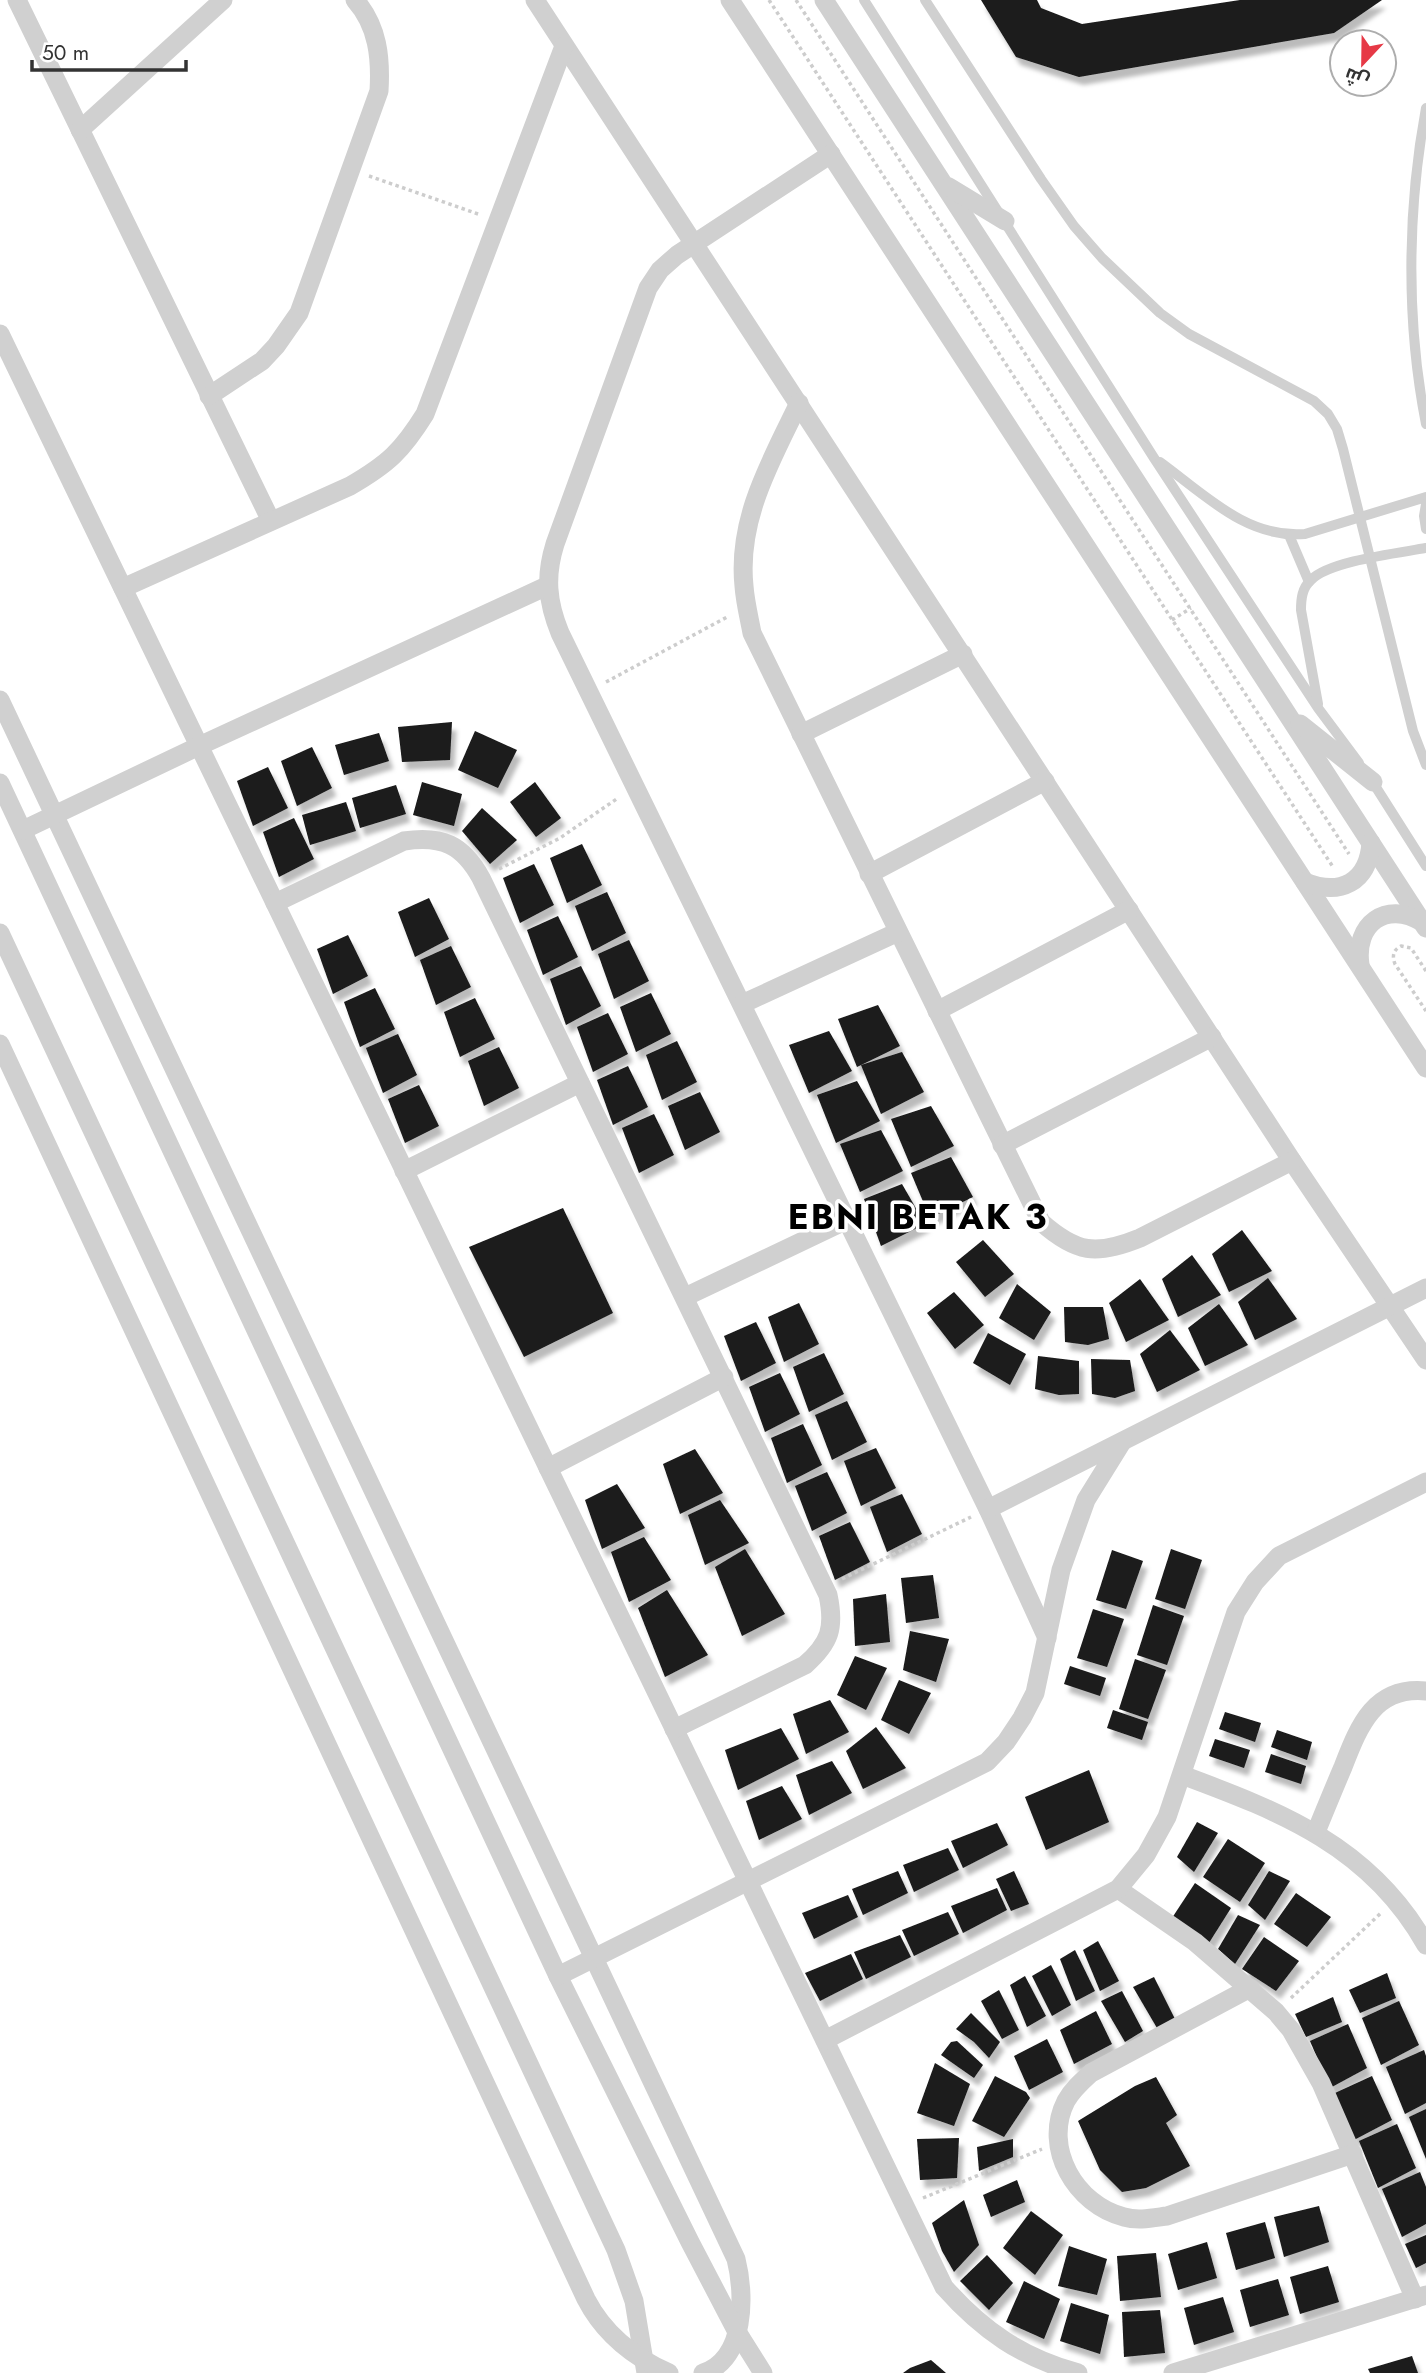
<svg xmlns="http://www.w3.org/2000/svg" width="1426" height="2373" font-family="Jost,Cairo,sans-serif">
  <defs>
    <filter id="shadow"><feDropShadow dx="4.5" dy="8" stdDeviation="2" flood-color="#0004"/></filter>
  </defs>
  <rect width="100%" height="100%" fill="#fff"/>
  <g fill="#1a1a1a" filter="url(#shadow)">
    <path d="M981,0H1037L1041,8L1082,24L1240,0H1382L1334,33L1079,77L1016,57Z"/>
    <path d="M452,722L450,760L402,762L398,727Z"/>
    <path d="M475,731L517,750L498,788L458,770Z"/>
    <path d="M379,733L389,761L344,775L335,745Z"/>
    <path d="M312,747L332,788L297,806L281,761Z"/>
    <path d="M268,767L288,808L253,826L237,781Z"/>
    <path d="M422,782L462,794L454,826L413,815Z"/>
    <path d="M535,782L561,818L536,837L510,802Z"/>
    <path d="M396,785L406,814L360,828L352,798Z"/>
    <path d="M346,802L356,831L310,845L302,815Z"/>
    <path d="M482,808L517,840L490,864L462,831Z"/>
    <path d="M294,818L314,859L279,877L263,832Z"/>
    <path d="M582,844L602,885L567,903L550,858Z"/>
    <path d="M534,864L554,905L520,923L503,878Z"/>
    <path d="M607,892L626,933L592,951L575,906Z"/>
    <path d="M429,898L449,939L415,957L398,912Z"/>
    <path d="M558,916L578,957L543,975L527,930Z"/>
    <path d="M348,935L368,976L333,994L317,949Z"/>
    <path d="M629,940L649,981L614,999L598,954Z"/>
    <path d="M451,946L471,987L436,1005L420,960Z"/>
    <path d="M581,966L601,1006L566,1025L550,979Z"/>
    <path d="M375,988L395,1029L360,1047L344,1002Z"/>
    <path d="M651,993L671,1034L636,1052L620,1007Z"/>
    <path d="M475,998L495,1039L460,1057L444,1012Z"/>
    <path d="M878,1005L900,1046L857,1067L838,1019Z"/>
    <path d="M608,1013L628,1054L593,1072L577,1027Z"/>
    <path d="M829,1031L852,1071L809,1093L789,1045Z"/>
    <path d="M398,1034L417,1075L383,1093L366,1048Z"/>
    <path d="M677,1041L697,1082L662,1100L646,1055Z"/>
    <path d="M499,1047L519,1088L484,1106L468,1061Z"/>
    <path d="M902,1052L924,1092L881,1114L861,1065Z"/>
    <path d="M628,1066L648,1107L613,1125L597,1080Z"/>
    <path d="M857,1081L880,1121L836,1143L817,1095Z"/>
    <path d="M419,1085L439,1126L405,1143L388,1099Z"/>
    <path d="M700,1092L720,1132L685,1150L668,1106Z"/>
    <path d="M931,1106L954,1146L911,1167L891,1119Z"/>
    <path d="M654,1114L674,1155L639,1173L622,1128Z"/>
    <path d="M881,1130L903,1171L860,1192L840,1144Z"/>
    <path d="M951,1157L973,1197L930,1218L911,1173Z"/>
    <path d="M902,1184L925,1224L881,1246L864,1199Z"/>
    <path d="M563,1208L613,1313L524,1357L469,1247Z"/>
    <path d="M1242,1230L1272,1271L1229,1292L1212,1254Z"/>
    <path d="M983,1240L1014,1274L985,1297L956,1262Z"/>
    <path d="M1192,1255L1221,1295L1178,1317L1162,1279Z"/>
    <path d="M1268,1278L1297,1319L1255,1340L1238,1302Z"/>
    <path d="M1140,1279L1169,1320L1126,1342L1109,1303Z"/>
    <path d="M1017,1284L1051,1312L1034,1340L999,1318Z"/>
    <path d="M954,1292L984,1325L955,1349L927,1313Z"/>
    <path d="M799,1303L819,1344L784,1362L768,1317Z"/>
    <path d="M1219,1304L1248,1345L1205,1366L1188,1328Z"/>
    <path d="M1064,1307H1103L1109,1339L1088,1345L1065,1342Z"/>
    <path d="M756,1322L776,1363L741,1381L724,1336Z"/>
    <path d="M1170,1330L1200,1370L1157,1392L1140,1354Z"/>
    <path d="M988,1333L1026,1354L1010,1385L973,1363Z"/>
    <path d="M824,1353L844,1394L809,1412L793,1367Z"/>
    <path d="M1038,1356L1079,1361V1394L1059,1395L1035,1389Z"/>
    <path d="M1091,1359L1130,1360L1135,1391L1115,1398L1092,1394Z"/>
    <path d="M780,1373L800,1414L765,1432L749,1387Z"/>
    <path d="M847,1401L867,1442L832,1460L815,1415Z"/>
    <path d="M803,1424L822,1465L787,1483L771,1438Z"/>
    <path d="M876,1448L896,1488L861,1506L844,1461Z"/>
    <path d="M695,1449L723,1493L680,1514L663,1464Z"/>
    <path d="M827,1472L847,1513L812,1531L795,1486Z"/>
    <path d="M617,1484L645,1528L602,1549L585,1500Z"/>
    <path d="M902,1494L922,1534L887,1552L870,1507Z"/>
    <path d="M720,1500L749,1543L705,1565L688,1515Z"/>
    <path d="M850,1522L870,1562L835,1580L819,1536Z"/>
    <path d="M644,1537L671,1580L629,1602L611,1552Z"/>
    <path d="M745,1549L785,1614L742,1636L715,1567Z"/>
    <path d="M1171,1549L1202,1560L1185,1609L1155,1599Z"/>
    <path d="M1112,1550L1143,1561L1126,1609L1096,1600Z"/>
    <path d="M933,1575L939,1618L906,1623L901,1578Z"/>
    <path d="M667,1590L708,1655L665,1677L638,1608Z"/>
    <path d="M886,1594L890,1642L855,1646L853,1599Z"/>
    <path d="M1153,1605L1184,1616L1167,1665L1137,1655Z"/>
    <path d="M1093,1609L1124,1619L1107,1667L1077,1658Z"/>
    <path d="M910,1631L949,1639L936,1682L903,1670Z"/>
    <path d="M855,1656L887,1668L866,1710L837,1695Z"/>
    <path d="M1135,1659L1166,1670L1148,1719L1119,1709Z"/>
    <path d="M1070,1666L1106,1678L1100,1696L1064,1684Z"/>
    <path d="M899,1680L931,1693L909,1734L881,1720Z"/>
    <path d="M830,1700L849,1732L806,1754L793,1714Z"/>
    <path d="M1113,1710L1148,1722L1142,1740L1107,1728Z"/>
    <path d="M1225,1712L1261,1723L1255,1742L1219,1729Z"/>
    <path d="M876,1727L906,1768L863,1789L846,1751Z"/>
    <path d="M781,1728L799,1759L738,1790L725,1750Z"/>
    <path d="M1277,1730L1312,1742L1307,1760L1271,1747Z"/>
    <path d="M1215,1739L1250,1750L1244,1768L1209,1756Z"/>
    <path d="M1271,1754L1306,1766L1301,1784L1265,1772Z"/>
    <path d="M832,1761L852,1793L809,1815L796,1775Z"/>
    <path d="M1089,1770L1109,1822L1046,1850L1025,1797Z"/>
    <path d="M782,1786L802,1819L759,1840L746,1801Z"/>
    <path d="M1197,1822L1218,1833L1194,1872L1177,1857Z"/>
    <path d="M997,1823L1008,1845L963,1868L951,1841Z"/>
    <path d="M1228,1839L1265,1863L1240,1902L1203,1877Z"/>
    <path d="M948,1848L959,1870L914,1892L903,1865Z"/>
    <path d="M898,1871L908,1893L863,1915L852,1889Z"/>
    <path d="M1014,1871L1029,1904L1011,1911L996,1879Z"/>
    <path d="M1269,1871L1290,1881L1265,1920L1248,1905Z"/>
    <path d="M1195,1883L1231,1908L1207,1946L1170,1921Z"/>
    <path d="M997,1888L1007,1910L963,1933L951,1906Z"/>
    <path d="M1296,1893L1331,1917L1307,1947L1274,1924Z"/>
    <path d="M848,1895L858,1917L814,1939L802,1913Z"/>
    <path d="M948,1912L959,1934L914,1956L902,1930Z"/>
    <path d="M1238,1915L1260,1925L1235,1964L1218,1949Z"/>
    <path d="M900,1935L911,1957L866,1979L854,1952Z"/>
    <path d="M1264,1937L1299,1961L1276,1991L1242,1969Z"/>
    <path d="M1098,1941L1119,1981L1100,1991L1083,1950Z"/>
    <path d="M1075,1950L1095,1991L1076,2001L1060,1959Z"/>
    <path d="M851,1954L863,1979L820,2001L805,1973Z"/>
    <path d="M1051,1965L1071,2005L1052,2016L1032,1976Z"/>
    <path d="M1387,1973L1396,1998L1360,2013L1349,1990Z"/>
    <path d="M1025,1976L1046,2016L1027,2027L1010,1985Z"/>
    <path d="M1154,1977L1175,2019L1157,2028L1133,1987Z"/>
    <path d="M999,1990L1019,2030L1002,2039L981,2001Z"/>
    <path d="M1122,1991L1143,2031L1125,2042L1101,2001Z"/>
    <path d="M1333,1997L1342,2022L1306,2037L1295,2014Z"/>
    <path d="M1399,2001L1419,2045L1381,2065L1362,2018Z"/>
    <path d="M1096,2011L1112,2044L1074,2064L1060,2030Z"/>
    <path d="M971,2013L1000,2042L989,2058L974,2042L956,2029Z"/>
    <path d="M1348,2024L1367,2068L1330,2088L1310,2041Z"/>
    <path d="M1047,2039L1063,2072L1029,2090L1014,2056Z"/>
    <path d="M957,2041L983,2065L974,2078L941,2055L951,2042Z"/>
    <path d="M1424,2050L1426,2056V2103L1405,2114L1386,2067Z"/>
    <path d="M935,2063L970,2084L954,2126L917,2113Z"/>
    <path d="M995,2076L1026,2092L1030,2098L1004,2137L972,2121Z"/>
    <path d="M1372,2076L1392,2120L1354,2140L1335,2093Z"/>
    <path d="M1156,2077L1177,2115L1166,2123L1190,2166L1146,2188L1122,2192L1100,2170L1078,2121L1135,2086Z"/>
    <path d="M1426,2109V2159L1409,2117Z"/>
    <path d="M1397,2124L1416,2168L1378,2188L1359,2141Z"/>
    <path d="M959,2138L957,2178L920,2180L917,2139Z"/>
    <path d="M1013,2139V2157L979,2171L977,2147Z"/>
    <path d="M1420,2172L1426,2187V2224L1402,2237L1382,2189Z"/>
    <path d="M1017,2180L1025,2202L991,2217L983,2195Z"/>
    <path d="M964,2200L979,2245L954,2272L942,2251L932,2223Z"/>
    <path d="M1319,2206L1329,2242L1284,2257L1274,2217Z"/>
    <path d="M1031,2211L1063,2235L1035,2275L1003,2248Z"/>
    <path d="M1265,2222L1275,2258L1236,2270L1226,2233Z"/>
    <path d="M1426,2235V2263L1416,2268L1405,2244Z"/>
    <path d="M1207,2242L1217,2278L1178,2290L1168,2254Z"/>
    <path d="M1069,2246L1107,2259L1097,2295L1058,2286Z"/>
    <path d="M1156,2253L1161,2297L1120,2301L1117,2256Z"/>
    <path d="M987,2255L1013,2283L989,2310L960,2281Z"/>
    <path d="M1328,2266L1339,2302L1300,2314L1290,2277Z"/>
    <path d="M1278,2279L1289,2315L1250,2327L1240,2290Z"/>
    <path d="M1024,2281L1060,2299L1044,2339L1006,2322Z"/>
    <path d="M1223,2297L1234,2332L1194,2345L1184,2308Z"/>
    <path d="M1071,2303L1109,2315L1100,2354L1060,2341Z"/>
    <path d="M1160,2310L1165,2353L1124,2357L1122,2312Z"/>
    <path d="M1412,2356L1418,2373H1370L1368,2369Z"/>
    <path d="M931,2360L946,2373H903L910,2368Z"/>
  </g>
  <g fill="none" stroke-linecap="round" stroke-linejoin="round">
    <g stroke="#cdcdcd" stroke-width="3.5" stroke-dasharray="3.5 3.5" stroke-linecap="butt">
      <path d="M769,0L1333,867"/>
      <path d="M796,0L1349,854"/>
      <path d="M369,176L481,215"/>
      <path d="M1172,620L1191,608"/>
      <path d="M606,682L729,616"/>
      <path d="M499,869L560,838L618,798"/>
      <path d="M1426,971L1411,948L1401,946C1393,950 1392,956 1395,964L1426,1011"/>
      <path d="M842,1579L971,1517"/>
      <path d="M1291,1998L1382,1912"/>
      <path d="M923,2198L1042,2149"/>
    </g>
    <g stroke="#d0d0d0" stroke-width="10">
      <path d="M864,0L1154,458L1318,708L1359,763"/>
      <path d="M925,0L1041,179L1074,226L1102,258L1160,313L1189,334L1314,401L1328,414L1337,429L1343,449L1413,731L1426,765"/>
      <path d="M1426,108C1407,210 1406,323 1426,424"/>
      <path d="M1160,462C1204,494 1247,539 1305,534L1426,497"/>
      <path d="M1426,504L1424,516L1426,529"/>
      <path d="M1289,535L1309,582"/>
      <path d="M1318,704L1301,610C1301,599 1302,588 1311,580C1329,561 1399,553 1426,548"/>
      <path d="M1372,781L1426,866"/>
    </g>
    <g stroke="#d0d0d0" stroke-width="19">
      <path d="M17,0L271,521"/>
      <path d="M535,0L1292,1161L1426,1360"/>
      <path d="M730,0L1426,1068"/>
      <path d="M824,0L1426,928"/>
      <path d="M80,130L223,0"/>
      <path d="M831,154L677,255L660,270L648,288L555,544C545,576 547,601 560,633L988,1509L1047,1638"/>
      <path d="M949,187L1005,221"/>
      <path d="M0,334L944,2287C983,2331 1021,2357 1078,2373"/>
      <path d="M209,396L262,361L276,346L299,313L379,91C381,58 378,26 355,0"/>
      <path d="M799,403C771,461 737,519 744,586C745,601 749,617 752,633L1041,1222C1076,1253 1096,1256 1140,1238L1292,1161"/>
      <path d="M123,588L350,486C388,464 402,451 425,414L564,46"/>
      <path d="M0,700L736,2259C745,2294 746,2359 703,2373"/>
      <path d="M1300,724L1373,782"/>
      <path d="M801,734L963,654"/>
      <path d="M0,783L558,1976L690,2242L736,2330L763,2373"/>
      <path d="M23,830L199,746L547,586"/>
      <path d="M869,874L1045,781"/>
      <path d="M1305,882C1340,896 1368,883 1371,843"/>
      <path d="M275,903L404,841C442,835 463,845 481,878L828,1595C835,1628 830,1643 805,1665L674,1729"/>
      <path d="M0,933L616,2250L634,2301L646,2373"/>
      <path d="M1360,965C1354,924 1386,900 1422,922"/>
      <path d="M742,1004L898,932"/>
      <path d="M937,1011L1129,910"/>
      <path d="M0,1044L586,2299C604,2334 633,2357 669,2373"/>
      <path d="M1002,1145L1212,1037"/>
      <path d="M404,1171L580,1083"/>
      <path d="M685,1297L847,1220"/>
      <path d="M548,1468L724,1377"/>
      <path d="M988,1509L1426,1288"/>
      <path d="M1182,1775C1282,1812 1371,1847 1426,1945"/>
      <path d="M1316,1832C1325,1810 1334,1788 1343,1767C1359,1726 1374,1686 1426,1691"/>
      <path d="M1118,1889L1195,1942L1276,2012L1291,2030L1321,2083L1415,2299"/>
      <path d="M558,1976L987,1762L1006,1742L1022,1718L1035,1693L1061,1570L1086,1500L1122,1442"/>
      <path d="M1250,1988L1091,2073C1081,2082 1072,2090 1066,2101C1042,2148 1076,2205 1124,2217C1138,2221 1152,2218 1167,2216L1353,2154"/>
      <path d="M825,2040L1118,1889L1146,1855L1167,1817L1236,1612L1255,1582L1279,1556L1426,1482"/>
      <path d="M1173,2373L1426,2295"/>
    </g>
  </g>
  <g text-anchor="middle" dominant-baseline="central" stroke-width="7" stroke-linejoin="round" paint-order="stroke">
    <g font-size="35" font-weight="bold" letter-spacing="2" fill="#000" stroke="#fff">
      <text x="918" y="1217">EBNI BETAK 3</text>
    </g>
  </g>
  <g transform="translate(1363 63) rotate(202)"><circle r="33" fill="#ffffff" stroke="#adadad" stroke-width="2"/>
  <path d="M0-5L12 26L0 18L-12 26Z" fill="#e63946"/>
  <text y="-10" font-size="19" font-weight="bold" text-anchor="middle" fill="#333333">ش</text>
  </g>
  <path d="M32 60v10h154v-10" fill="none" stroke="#333333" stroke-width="3.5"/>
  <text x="42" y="60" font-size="21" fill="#333333" stroke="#ffffff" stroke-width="5" paint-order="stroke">50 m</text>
</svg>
